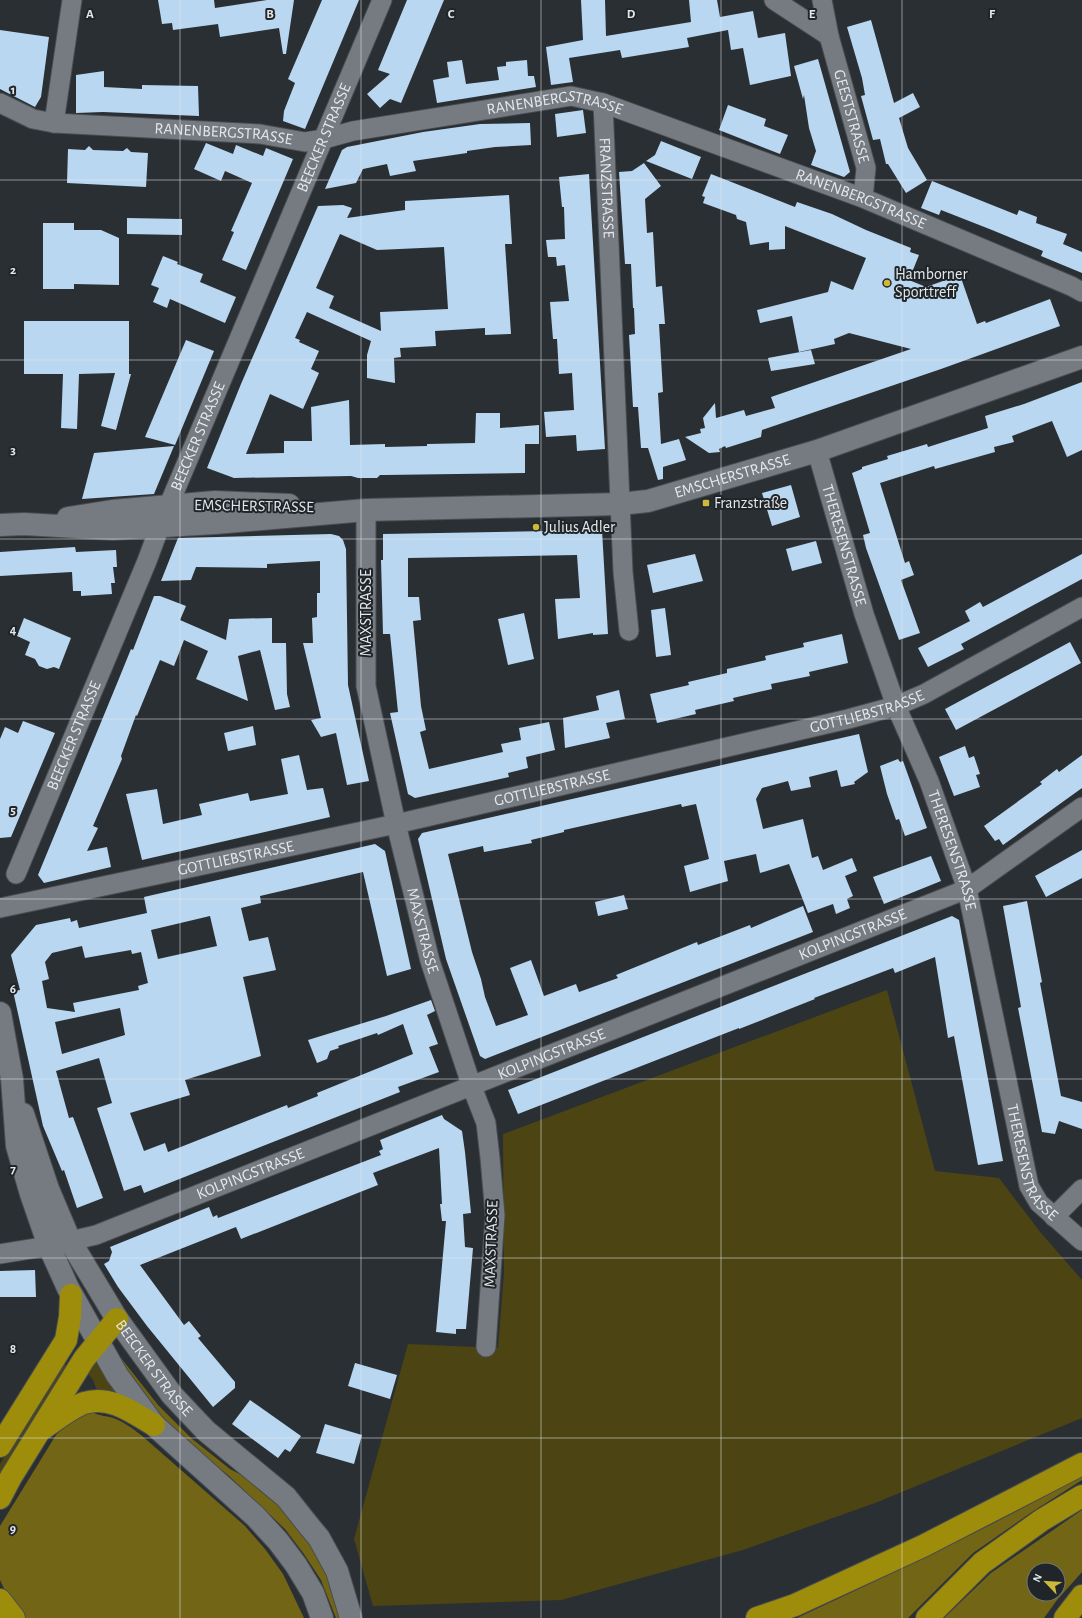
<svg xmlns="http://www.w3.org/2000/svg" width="1082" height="1618" font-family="'Alegreya Sans',sans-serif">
  <rect width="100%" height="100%" fill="#2a2f33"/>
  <g fill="#4c4513">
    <path d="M887,990L935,1171L999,1178L1041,1233L1082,1280V1418L875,1503L743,1550L561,1600L373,1606L354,1539L408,1344L498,1348L504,1273L503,1134Z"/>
    <path d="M97,1356L122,1395L106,1391H97L93,1380L86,1371Z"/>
    <path d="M62,1363L67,1366L0,1473V1464Z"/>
  </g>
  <g fill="#726616" fill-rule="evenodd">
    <path d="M121,1358L158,1405L191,1438L230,1469L256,1483L280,1504L314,1547L346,1618H336L321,1580L304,1554L285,1529L228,1475L194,1449L159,1419L119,1359Z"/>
    <path d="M94,1409V1413C100,1416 107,1416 113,1418C124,1422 132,1428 141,1435L245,1526L265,1549L283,1574L304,1618H24L7,1595L0,1580V1526L56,1435L73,1417Z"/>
    <path d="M1082,1476V1480L1032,1512L973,1553L908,1618H797C893,1573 989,1528 1082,1476Z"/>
    <path d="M1082,1510V1572L1057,1600L1044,1618H944L991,1573ZM1034,1570H1058V1594H1034Z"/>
  </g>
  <g fill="#b9d7f1" fill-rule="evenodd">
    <path d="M158,0H214L215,8L267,0H294L286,54H283L279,28L220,37L218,24L173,30L172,23L162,24Z"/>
    <path d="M322,0H359L305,129L283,121L284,111L295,83L288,79Z"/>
    <path d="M407,0H444L401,103L390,99L380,108L367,94L390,74L378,70Z"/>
    <path d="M581,0H605L606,36L691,22L689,0H717L720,17L753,11L758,38L785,33L791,76L750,85L743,48L731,50L728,30L687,38L689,47L622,58L620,50L569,58L573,82L551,85L546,47L583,40Z"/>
    <path d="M871,20L894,103L913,93L920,107L899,118L908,148L927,180L906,193L888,164H886L880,139L873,140L861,96L865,95L862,78L847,27Z"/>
    <path d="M0,30L49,37L41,97L35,107L0,89Z"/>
    <path d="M818,59L850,172L844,177L811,165L816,151L809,128L804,95L803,99L794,66Z"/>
    <path d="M462,60L466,84L499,80L497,67L506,66V62L527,60L528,76H534L536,87L437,103L433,80L449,77L447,62Z"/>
    <path d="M104,71V87L142,89V85L198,86L199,116L103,112L76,113V75Z"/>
    <path d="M728,105L766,119L764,126L788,135L780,154L719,130Z"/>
    <path d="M583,110L586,133L557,137L555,114Z"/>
    <path d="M530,123L531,145L495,147L467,151V153L413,161L416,171L390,176L387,164L363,169L356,183L325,189L342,150L347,147L423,132L480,124Z"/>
    <path d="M661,141L701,157L692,179L646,161L655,155Z"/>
    <path d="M206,143L233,154L236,145L263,156L266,148L293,159L246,270L222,260L234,232L231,231L252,183L225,171L221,181L194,169Z"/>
    <path d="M89,146L93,150L123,151L127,148L131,152L148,153L146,187L67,183L68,149L85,150Z"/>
    <path d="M644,163L661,186L645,199L647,233L653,232L656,287L662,286L665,324H659L663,392L658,393L661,444L679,439L686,460L663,467V479L658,480L648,448H641L638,407H633L629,335L635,334L634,308H633L631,264H625L619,172L632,171Z"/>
    <path d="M589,174L605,449L577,451L576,435L546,437L544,412L574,410L572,373L559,374L557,339H553L550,302L569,301L565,265L557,266L556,257H548L546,240L565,239L564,207H562L559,177Z"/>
    <path d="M711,174L795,207L797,202L832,214L866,230L911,248L910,252L919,255L909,280L926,287L960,275L977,324L985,321L986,323L1050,299L1060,326L941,369L762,430L761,437L726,448L725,446L719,449L720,452L709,453L685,437L701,433L700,429L705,428L703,418L715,403L716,418L744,410L746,416L775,408L771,397L911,349L849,333L834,339L835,344L799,352L792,316L760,323L757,310L828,292L831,281L853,290L866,258L785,226V249L769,250V242L750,245L746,222L737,219L736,215L703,203L705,197L702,196Z"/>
    <path d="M932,181L1017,215L1019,210L1037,217L1036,223L1067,234L1063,244L1082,252V273L1041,256L1043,251L992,230L941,210L939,215L921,208Z"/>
    <path d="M509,195L512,244H505L511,334L485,335V328L435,331L436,346L400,348L401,357L394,358L395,383L367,378V355L371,341L307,312L295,338L300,340L299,342L319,351L311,369L319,373L303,409L270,394L246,454L284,453V441H312L311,407L349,400L350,445L385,444V447L427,446V444L475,443L476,413H500V428L539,425V444H525V473L385,475H380L377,478H358L351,476L234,478L207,468L241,384L318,206L343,205L352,208L347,218L405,210V201ZM340,234L377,250L444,247L448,309L380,312L381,331L329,308L334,296L316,288Z"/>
    <path d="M127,218L182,219V235L127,234Z"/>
    <path d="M43,223H74V230H101L119,238V285L74,284V289H43Z"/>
    <path d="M163,256L178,262L177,264L203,274L200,282L236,297L225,323L170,299L167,308L153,302L159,288L151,285Z"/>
    <path d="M24,321H129V374H131L116,430L101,426L115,373L79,374L77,429L61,428L63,374H24Z"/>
    <path d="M186,340L214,351L175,445L145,437Z"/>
    <path d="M811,350L815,364L771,371L768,358Z"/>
    <path d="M1082,382V450L1067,457L1052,421L1012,436L1014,442L994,447L995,452L935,469L934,466L880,483L905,563L909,561L914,575L901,580L920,633L899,640L866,548L863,535L870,533L852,473L862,469V467L888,459L887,456L927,444L928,447L988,428L985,416L1024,404Z"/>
    <path d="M174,446L154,494L82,499L94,453Z"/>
    <path d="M791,485L800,517L772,526L762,493Z"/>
    <path d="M602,530L608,634L593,635V633L558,639L555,599L580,598L577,555L408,558V597H419L421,620L413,621L421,706L426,730L420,732L429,769L503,752L501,744L521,740L519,728L549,722L555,750L526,757L528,768L508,773L509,777L415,798L408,794L390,713L398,712L390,634H383L381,560H383V534Z"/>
    <path d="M331,534L339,536L343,540L346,549L348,685L369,781L347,785L336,733L321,737L311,720L321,718L303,643H313L312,618L317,617V593H320V561L267,564V568L196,567L191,580L161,581L178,538Z"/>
    <path d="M816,541L822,563L792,571L786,549Z"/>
    <path d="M75,547L76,552L116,550L117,567H113L115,583H111L112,594L81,596V591H73L72,572L0,576V552Z"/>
    <path d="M695,554L703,581L653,593L647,565Z"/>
    <path d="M1082,554V579L961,644L964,649L928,667L918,648L970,621L965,611L980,602L983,607Z"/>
    <path d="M154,596H160L186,606L180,620L226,640L229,619L272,618V643H286L287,694L290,707L275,710L260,650L238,656L248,701L196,679L208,651L184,640L174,666L160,660L137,716L136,715L121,756L122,759L93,826L98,828L87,851L107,847L111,867L44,883L38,875L118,681L131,649L133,650Z"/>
    <path d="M665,608L671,655L656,657L651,610Z"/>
    <path d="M524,613L534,659L508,665L498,619Z"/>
    <path d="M24,618L71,638L59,669L54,667L47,669L39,666L35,659L25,655L30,642L17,636Z"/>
    <path d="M842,634L848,663L809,672L810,676L771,684L772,689L733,698L734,701L695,710L696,714L657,723L650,694L689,685L688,682L727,673V669L766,660L765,656L804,647L803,643Z"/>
    <path d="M1070,642L1081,663L956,730L945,709Z"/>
    <path d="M619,690L625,719L606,723L610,738L565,748L563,718L599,710L596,696Z"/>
    <path d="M23,721L55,733L11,837L0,838V739L5,727L18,733Z"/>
    <path d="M253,726L256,745L228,751L224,733Z"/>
    <path d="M859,734L868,772L854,782L855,784L841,787L837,770L809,777L811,787L791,791L788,781L762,788L756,799L763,829L803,819L812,858L818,856L823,870L852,858L857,871L845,876L853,896L847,899L850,908L836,914L833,904L808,913L789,864L760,873L756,854L724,861L728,881L690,892L684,866L709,859L696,804L682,807L681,804L564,830V832L531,840L532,843L484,852L483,846L448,854L472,952L481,979L485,997L496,1026L528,1015L510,968L531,960L544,996L576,984L579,992L618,978L616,975L697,942L698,945L750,925L751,928L803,906L813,932L485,1059L480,1056L446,959L418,839L422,833Z"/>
    <path d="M965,746L969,758L974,756L980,774L976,775L980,787L954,796L939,757Z"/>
    <path d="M299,755L307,790L323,788L330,817L142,860L126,794L157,789L163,824L202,815L199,804L248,793L250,801L288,794L281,759Z"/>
    <path d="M1082,755V788L1003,845L999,839L995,841L984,826L1042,784L1040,782L1057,769L1059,772Z"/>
    <path d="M898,759L900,762L903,761L927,828L905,836L899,819L896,820L887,794L880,766Z"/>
    <path d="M375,844L385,851L411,969L387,976L363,872L260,896L261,903L241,908L249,941L268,937L276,970L243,977L261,1056L185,1080L190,1095L130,1113L144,1151L165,1143L168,1152L287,1105L288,1108L318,1096L317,1093L413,1054L403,1024L378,1035L377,1033L338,1046L339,1048L330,1051L327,1059L317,1063L308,1040L386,1016L431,1000L435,1011L427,1015L438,1044L429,1047L439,1072L398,1087L400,1092L144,1193L141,1185L124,1191L97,1108L112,1103L99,1058L56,1071L69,1118L73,1117L103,1198L77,1208L64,1170L62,1171L43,1126L13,991L20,990L11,955L36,925L70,918L71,922L77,920L79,928L147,913L144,897ZM210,916L217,946L158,959L151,930ZM82,946L85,958L131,950L132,954L141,952L148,983L138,986L139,990L73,1003L75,1012L47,1008L42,981L49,979L45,962L52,953ZM120,1008L125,1035L62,1054L55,1022Z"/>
    <path d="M1082,850V878L1046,897L1035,876Z"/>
    <path d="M931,856L941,881L884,904L873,877Z"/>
    <path d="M624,895L628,909L598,916L595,902Z"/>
    <path d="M1027,901L1042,982L1040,983L1061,1096L1082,1102V1129L1059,1121L1055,1134L1042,1132L1018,1008L1021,1007L1003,906Z"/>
    <path d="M952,916L959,920L1003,1161L978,1165L954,1036L948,1038L935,957L895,973L893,968L814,998L815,999L739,1029V1028L518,1114L508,1090Z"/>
    <path d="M442,1115L444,1119L462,1131L465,1152L471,1213L463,1214L465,1247L473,1248L466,1329H456V1334L436,1332L446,1221H442L440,1204H442L439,1148L373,1173L378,1185L241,1239L236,1227L140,1265L184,1325L189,1321L201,1336L198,1338L235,1382V1388L213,1407L147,1326L118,1287L104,1264L109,1261L112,1252L110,1247L209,1207L213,1217L217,1215L218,1218L381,1155L379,1151L383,1149L380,1140Z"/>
    <path d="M35,1270L36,1297H0V1271Z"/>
    <path d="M355,1363L397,1375L390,1399L348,1386Z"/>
    <path d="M250,1400L301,1436L290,1452L285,1449L278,1458L232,1424Z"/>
    <path d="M325,1424L362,1435L354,1464L316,1453Z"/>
  </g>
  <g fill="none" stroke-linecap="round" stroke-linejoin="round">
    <defs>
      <g id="minor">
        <path d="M774,0L829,36"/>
        <path id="s1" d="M822,0L829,36L866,168L863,198"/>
        <path id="s2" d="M0,103L33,119L54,123L260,134L305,142L324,139L353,131L571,96L603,103L863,198L1071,286L1082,292"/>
        <path id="s3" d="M603,103L623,572L629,631"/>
        <path d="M54,123L72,0"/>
        <path id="s4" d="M817,451L864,614L896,706L929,781L967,889L1029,1186L1039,1203L1082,1241"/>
        <path id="s5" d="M366,510V686L396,824L430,961L472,1087L486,1123L490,1158L495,1215L486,1347"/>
        <path id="s6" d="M16,874L147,561L160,526L382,0"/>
        <path id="s7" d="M0,908L396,824L848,719L896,706L924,694L1082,607"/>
        <path d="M1054,1217L1082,1189"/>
        <path id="s8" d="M0,1254L49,1246L96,1235L967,889L1082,807"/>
      </g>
      <g id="tertiary">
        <path d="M68,518L112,511L215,502L289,505"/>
        <path id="s9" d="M0,525L24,524L113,529L215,523L366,510L620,504L648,501L817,451L1082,357"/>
        <path d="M0,1013L12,1079L17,1146L31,1194L49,1246L68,1288L117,1375L154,1425L255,1516L278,1541L296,1565L313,1593L322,1618"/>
        <path id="s10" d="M23,1114L48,1189L70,1241L117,1319L172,1395L206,1431L286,1497L309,1526L319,1538L337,1571L351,1618"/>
      </g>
      <g id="motorway">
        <path d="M44,1428C54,1421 73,1407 84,1403C110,1395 132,1412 154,1425"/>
        <path d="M0,1446L66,1340L70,1317L71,1295"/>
        <path d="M0,1498L11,1477L84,1359L117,1319"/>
        <path d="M0,1600L14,1618"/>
        <path d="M757,1618L795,1605L923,1546L1082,1464"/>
        <path d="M927,1618L982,1563L1042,1520L1082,1496"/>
        <path d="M1065,1618L1082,1596"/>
      </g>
    </defs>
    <use href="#minor" stroke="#4a4d51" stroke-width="21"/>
    <use href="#tertiary" stroke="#4a4d51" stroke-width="24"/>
    <use href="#motorway" stroke="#4a4d51" stroke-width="24"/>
    <use href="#minor" stroke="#757b80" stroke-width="19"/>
    <use href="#tertiary" stroke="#757b80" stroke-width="22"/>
    <use href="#motorway" stroke="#9d8d0a" stroke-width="22"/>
  </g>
  <path fill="none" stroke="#e5e8eb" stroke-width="1" stroke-opacity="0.55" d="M180,0V1618M361,0V1618M541,0V1618M721,0V1618M902,0V1618M0,180H1082M0,360H1082M0,539H1082M0,719H1082M0,899H1082M0,1079H1082M0,1258H1082M0,1438H1082"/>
  <g fill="#ccb939" stroke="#202529" stroke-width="1.5">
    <circle cx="887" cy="283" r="4"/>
    <rect x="702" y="499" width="8" height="8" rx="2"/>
    <circle cx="536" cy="527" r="4"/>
  </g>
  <g text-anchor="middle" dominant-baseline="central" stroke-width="4" stroke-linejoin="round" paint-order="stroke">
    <g font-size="16" fill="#e5e8eb" stroke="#202529">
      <text stroke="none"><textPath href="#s2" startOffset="564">RANENBERGSTRASSE</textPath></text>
      <text stroke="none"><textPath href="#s1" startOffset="120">GEESTSTRASSE</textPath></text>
      <text stroke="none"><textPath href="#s2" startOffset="228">RANENBERGSTRASSE</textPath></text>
      <text stroke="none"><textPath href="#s6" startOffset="798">BEECKER STRASSE</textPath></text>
      <text stroke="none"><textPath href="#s3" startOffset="85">FRANZSTRASSE</textPath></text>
      <text stroke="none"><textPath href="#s2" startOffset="888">RANENBERGSTRASSE</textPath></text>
      <text stroke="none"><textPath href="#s6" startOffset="474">BEECKER STRASSE</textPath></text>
      <text stroke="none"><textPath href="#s9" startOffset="737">EMSCHERSTRASSE</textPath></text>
      <text transform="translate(254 506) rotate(1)">EMSCHERSTRASSE</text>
      <text stroke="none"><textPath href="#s4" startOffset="98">THERESENSTRASSE</textPath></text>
      <text transform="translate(366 613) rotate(-90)">MAXSTRASSE</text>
      <text stroke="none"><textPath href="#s7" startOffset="889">GOTTLIEBSTRASSE</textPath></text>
      <text stroke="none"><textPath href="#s6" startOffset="150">BEECKER STRASSE</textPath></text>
      <text stroke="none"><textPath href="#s7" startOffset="565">GOTTLIEBSTRASSE</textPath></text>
      <text stroke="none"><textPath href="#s4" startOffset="422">THERESENSTRASSE</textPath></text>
      <text stroke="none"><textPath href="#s7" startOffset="241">GOTTLIEBSTRASSE</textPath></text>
      <text stroke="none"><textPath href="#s5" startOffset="427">MAXSTRASSE</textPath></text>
      <text stroke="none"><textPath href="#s8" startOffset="912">KOLPINGSTRASSE</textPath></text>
      <text stroke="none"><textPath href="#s8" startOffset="588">KOLPINGSTRASSE</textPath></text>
      <text stroke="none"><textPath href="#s4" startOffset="746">THERESENSTRASSE</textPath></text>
      <text stroke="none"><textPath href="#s8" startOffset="264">KOLPINGSTRASSE</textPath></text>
      <text transform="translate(491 1244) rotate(-88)">MAXSTRASSE</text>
      <text stroke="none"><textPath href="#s10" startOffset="288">BEECKER STRASSE</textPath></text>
    </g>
    <g font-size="16" fill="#e5e8eb" stroke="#202529" text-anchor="start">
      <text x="895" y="274">Hamborner<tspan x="895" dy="18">Sporttreff</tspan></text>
      <text x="714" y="503">Franzstraße</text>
      <text x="544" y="527">Julius Adler</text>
    </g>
  </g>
  <g font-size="13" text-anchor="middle" font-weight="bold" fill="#e5e8eb" stroke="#202529" stroke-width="4" stroke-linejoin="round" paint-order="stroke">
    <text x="90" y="18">A</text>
    <text x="270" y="18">B</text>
    <text x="451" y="18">C</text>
    <text x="631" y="18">D</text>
    <text x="812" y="18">E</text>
    <text x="992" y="18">F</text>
    <text x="13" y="94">1</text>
    <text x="13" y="274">2</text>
    <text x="13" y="454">3</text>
    <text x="13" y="634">4</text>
    <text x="13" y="814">5</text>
    <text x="13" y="993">6</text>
    <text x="13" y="1173">7</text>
    <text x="13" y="1353">8</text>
    <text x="13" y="1533">9</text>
  </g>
  <g transform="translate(1046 1582) rotate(295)"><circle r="19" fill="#202529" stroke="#6f7377"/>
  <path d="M0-3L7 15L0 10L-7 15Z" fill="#ccb939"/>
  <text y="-6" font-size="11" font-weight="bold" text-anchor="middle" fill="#e5e8eb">N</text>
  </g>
</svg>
